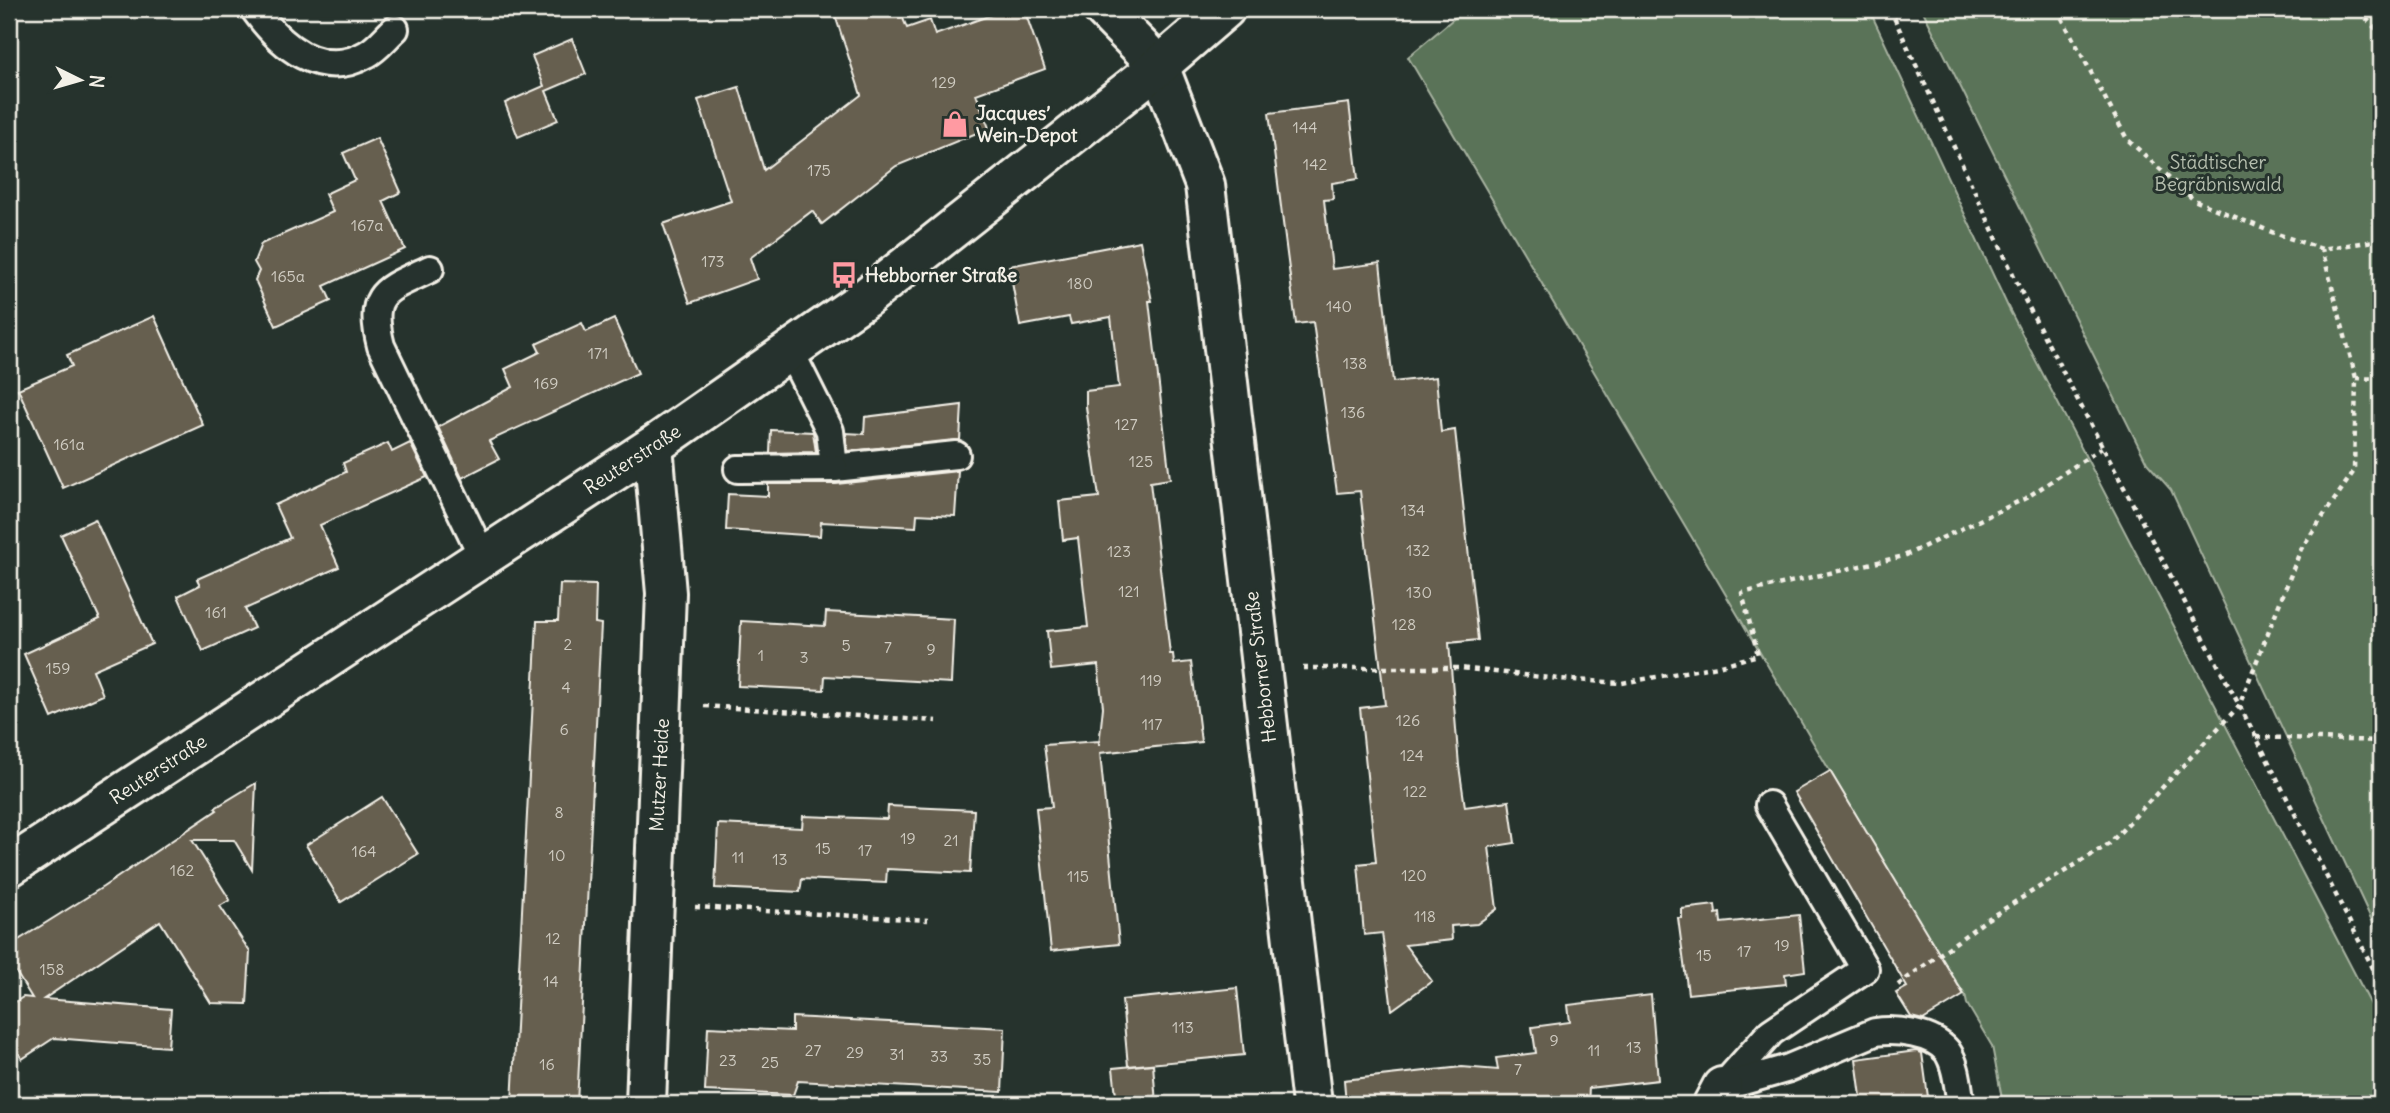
<svg xmlns="http://www.w3.org/2000/svg" width="2390" height="1113" font-family="Delius,sans-serif">
  <rect width="100%" height="100%" fill="#26332d"/>
  <filter id="ink" filterUnits="userSpaceOnUse"><feTurbulence type="fractalNoise" baseFrequency=".0143" numOctaves="2"/><feDisplacementMap in="SourceGraphic" scale="14" xChannelSelector="R" yChannelSelector="G"/><feConvolveMatrix kernelMatrix="1 2 1 2 8 2 1 2 1" color-interpolation-filters="sRGB"/></filter>
  <g filter="url(#ink)">
    <g fill="#5a7359" stroke="#a7b2a0" stroke-width="2">
      <path d="M1465,9H1869L2009,309L2381,1024V1104H2003L1992,1046L1967,1004L1965,995L1941,959L1408,57Z"/>
      <path d="M1922,9H2381V940L2171,490L2147,463Z"/>
    </g>
    <g fill="#665e4f" stroke="#f4f1e8" stroke-width="2">
      <path d="M833,9H899L907,28L930,20L935,35L1008,9H1024L1045,69L976,94L989,128L896,166L822,224L812,211L750,258L757,279L690,303L663,224L731,201L698,100L739,87L764,170L861,95Z"/>
      <path d="M572,39L586,74L546,91L558,120L518,137L505,103L544,86L532,56Z"/>
      <path d="M1349,103L1358,179L1332,183L1333,199L1324,200L1332,269L1380,263L1393,382L1436,377L1441,432L1455,430L1478,640L1449,643L1459,766L1465,807L1509,801L1515,843L1489,847L1497,909L1477,924L1451,926L1452,940L1405,945L1432,981L1392,1010L1382,933L1364,935L1358,864L1376,862L1360,708L1385,705L1360,491L1337,493L1313,322L1296,324L1269,113Z"/>
      <path d="M377,138L401,192L383,201L405,249L324,286L331,301L276,326L255,280L259,271L254,262L261,244L333,212L325,194L355,180L343,153Z"/>
      <path d="M1140,241L1152,301H1149L1170,479L1150,482L1170,654H1173L1174,664L1191,662L1201,742L1100,753L1119,944L1051,951L1036,808L1052,807L1044,745L1099,741V745L1103,707L1098,665L1051,670L1047,631L1088,627L1078,538L1063,540L1059,501L1099,497L1086,407V391L1119,387L1111,317L1071,324L1069,317L1020,326L1009,266Z"/>
      <path d="M154,316L203,425L63,488L18,389L72,366L67,355Z"/>
      <path d="M614,319L638,373L489,441L499,459L462,478L438,427L513,387L505,369L540,352L536,344L582,323L586,332Z"/>
      <path d="M962,405L960,440L848,451L846,433L864,434L865,417Z"/>
      <path d="M771,430L813,432L816,452L770,453Z"/>
      <path d="M388,443L392,452L410,443L427,477L320,525L339,567L245,609L254,628L203,651L178,596L200,585L197,579L290,538L275,505L346,472L343,463Z"/>
      <path d="M958,471L955,516L917,514L916,527L821,522L820,536L726,530L728,494L768,496V484H836Z"/>
      <path d="M95,519L152,644L93,670L103,695L52,718L24,654L100,619L61,535Z"/>
      <path d="M560,584L596,585L595,623L601,624L577,1104H512L537,621H558Z"/>
      <path d="M826,612L954,619L951,683L825,676L824,690L738,686L741,621L825,626Z"/>
      <path d="M1830,771L1964,995L1923,1020L1911,1017L1896,993L1907,987L1794,792Z"/>
      <path d="M256,783L252,870L234,840H192L230,900L220,906L250,952L247,1004L211,1003L160,921L44,999L171,1009L168,1047L54,1038L22,1059L9,1039V1006L23,997L32,998L9,961V946L103,887L217,810L215,808Z"/>
      <path d="M382,797L418,854L341,902L306,845Z"/>
      <path d="M888,806L974,810L970,873L887,869L886,883L802,879L800,892L715,888L718,824L802,828L803,816L887,819Z"/>
      <path d="M1715,905L1716,914L1720,913L1721,923L1799,915L1805,971L1785,974L1786,984L1688,994L1678,918H1682V909Z"/>
      <path d="M1237,988L1244,1055L1128,1066L1122,1000Z"/>
      <path d="M1651,995L1658,1080L1589,1088L1588,1104H1346L1344,1080L1462,1067L1498,1070L1496,1058L1536,1053L1532,1027L1570,1022L1568,1005Z"/>
      <path d="M792,1017L1005,1028L1002,1092L798,1081L793,1095L705,1091L708,1027L792,1031Z"/>
      <path d="M1916,1051L1922,1053L1929,1104H1862L1856,1059Z"/>
      <path d="M1153,1064L1156,1104H1117L1113,1068Z"/>
    </g>
    <g fill="none" stroke-linecap="round" stroke-linejoin="round">
      <defs>
        <g id="service">
          <path d="M254,9C280,45 320,81 367,54C377,49 386,37 395,29"/>
          <path d="M430,269C386,290 367,291 381,346L483,557"/>
          <path d="M790,351L830,431L834,468L956,455"/>
          <path d="M738,469L834,468"/>
          <path d="M1722,1087L1771,1032L1865,969L1769,805"/>
          <path d="M1722,1087L1789,1068L1875,1032C1896,1029 1932,1033 1947,1051C1957,1065 1958,1088 1961,1104"/>
        </g>
        <g id="minor">
          <path d="M1103,9L1159,66L1205,185L1312,1104"/>
          <path d="M9,867L653,446L864,299L1159,66L1225,9"/>
          <path d="M646,1104L666,593L653,446"/>
          <path d="M1713,1104L1722,1087"/>
        </g>
      </defs>
      <use href="#service" stroke="#f4f1e8" stroke-width="32"/>
      <use href="#minor" stroke="#f4f1e8" stroke-width="44"/>
      <g stroke="#f4f1e8" stroke-width="4.5" stroke-dasharray="5 5" stroke-linecap="butt">
        <path d="M1890,9L2026,302L2256,737L2381,984"/>
        <path d="M2057,9L2127,139L2194,200L2274,233L2322,249L2381,240"/>
        <path d="M2365,9L2364,16L2381,34"/>
        <path d="M2356,378L2381,379"/>
        <path d="M1303,668H1460L1559,679L1622,683L1718,666L1758,655L1742,593L1904,556L2026,498L2102,448"/>
        <path d="M704,706L937,721"/>
        <path d="M2256,737L2381,741"/>
        <path d="M695,907L928,920"/>
        <path d="M1898,985L1986,920L2109,844L2239,706L2301,549L2354,471L2356,378L2322,249"/>
      </g>
      <use href="#service" stroke="#26332d" stroke-width="26"/>
      <use href="#minor" stroke="#26332d" stroke-width="38"/>
    </g>
  </g>
  <defs>
    <symbol id="shop-bare" viewBox="-9 -9 18 18"><path d="M-5-2.5h2.3a2.7 3.5 0 0 1 5.4 0H5L5.5 6h-11ZM-1.5-2.5h3a1.5 2.3 0 0 0-3 0Z" fill="#ff9aa2" stroke="#26332d" stroke-width="2.5" paint-order="stroke"/></symbol>
    <symbol id="bus-bare" viewBox="-9 -9 18 18"><path d="M-5-6H5V4H4V6H2V4H-2V6H-4V4H-5ZM-3.5-4V0h7V-4ZM-3.5 1.2v1.5H-2V1.2ZM2 1.2v1.5H3.5V1.2Z" fill="#ff9aa2" stroke="#26332d" stroke-width="2.5" paint-order="stroke"/></symbol>
  </defs>
  <g fill-rule="evenodd">
    <use href="#shop-bare" x="936" y="105" width="38" height="38"/>
    <use href="#bus-bare" x="825" y="256" width="38" height="38"/>
  </g>
  <g text-anchor="middle" dominant-baseline="central" stroke-width="6" stroke-linejoin="round" paint-order="stroke">
    <g font-size="16" fill="#d0ccc2">
      <text x="944" y="82">129</text>
      <text x="1305" y="127">144</text>
      <text x="1315" y="164">142</text>
      <text x="819" y="170">175</text>
      <text x="367" y="225">167a</text>
      <text x="713" y="261">173</text>
      <text x="288" y="276">165a</text>
      <text x="1080" y="283">180</text>
      <text x="1339" y="306">140</text>
      <text x="598" y="353">171</text>
      <text x="1355" y="363">138</text>
      <text x="546" y="383">169</text>
      <text x="1353" y="412">136</text>
      <text x="1126" y="424">127</text>
      <text x="69" y="444">161a</text>
      <text x="1141" y="461">125</text>
      <text x="1413" y="510">134</text>
      <text x="1418" y="550">132</text>
      <text x="1119" y="551">123</text>
      <text x="1129" y="591">121</text>
      <text x="1419" y="592">130</text>
      <text x="216" y="612">161</text>
      <text x="1404" y="624">128</text>
      <text x="568" y="644">2</text>
      <text x="846" y="645">5</text>
      <text x="888" y="647">7</text>
      <text x="931" y="649">9</text>
      <text x="761" y="655">1</text>
      <text x="804" y="657">3</text>
      <text x="58" y="668">159</text>
      <text x="1151" y="680">119</text>
      <text x="566" y="687">4</text>
      <text x="1408" y="720">126</text>
      <text x="1152" y="724">117</text>
      <text x="564" y="729">6</text>
      <text x="1412" y="755">124</text>
      <text x="1415" y="791">122</text>
      <text x="559" y="812">8</text>
      <text x="908" y="838">19</text>
      <text x="951" y="840">21</text>
      <text x="823" y="848">15</text>
      <text x="865" y="850">17</text>
      <text x="364" y="851">164</text>
      <text x="557" y="855">10</text>
      <text x="738" y="857">11</text>
      <text x="780" y="859">13</text>
      <text x="182" y="870">162</text>
      <text x="1414" y="875">120</text>
      <text x="1078" y="876">115</text>
      <text x="1425" y="916">118</text>
      <text x="553" y="938">12</text>
      <text x="1782" y="945">19</text>
      <text x="1744" y="951">17</text>
      <text x="1704" y="955">15</text>
      <text x="52" y="969">158</text>
      <text x="551" y="981">14</text>
      <text x="1183" y="1027">113</text>
      <text x="1554" y="1040">9</text>
      <text x="1634" y="1047">13</text>
      <text x="813" y="1050">27</text>
      <text x="1594" y="1050">11</text>
      <text x="855" y="1052">29</text>
      <text x="897" y="1054">31</text>
      <text x="939" y="1056">33</text>
      <text x="982" y="1059">35</text>
      <text x="728" y="1060">23</text>
      <text x="770" y="1062">25</text>
      <text x="547" y="1064">16</text>
      <text x="1518" y="1069">7</text>
    </g>
    <g font-size="19" font-weight="bold" fill="#f4f1e8" stroke="#26332d" text-anchor="start">
      <text x="976" y="113">Jacques’<tspan x="976" dy="22">Wein-Depot</tspan></text>
      <text x="865" y="275">Hebborner Straße</text>
    </g>
    <g font-size="19" fill="#b6bfaf" stroke="#26332d">
      <text x="2218" y="162">Städtischer<tspan x="2218" dy="22">Begräbniswald</tspan></text>
    </g>
    <g font-size="19" fill="#f4f1e8" stroke="#26332d">
      <text transform="translate(632 459) rotate(-33)">Reuterstraße</text>
      <text transform="translate(1260 667) rotate(-97)">Hebborner Straße</text>
      <text transform="translate(158 769) rotate(-33)">Reuterstraße</text>
      <text transform="translate(659 775) rotate(-87)">Mutzer Heide</text>
    </g>
  </g>
  <rect width="2390" height="1113" fill="none" stroke="#26332d" stroke-width="35"/>
  <rect x="18" y="18" width="2355" height="1078" fill="none" stroke="#f4f1e8" stroke-width="2.5" filter="url(#ink)"/>
  <g transform="translate(80 80) rotate(95)" stroke="#26332d" stroke-width="5" paint-order="stroke">
  <path d="M0-5L12 26L0 18L-12 26Z" fill="#f4f1e8"/>
  <text y="-10" font-size="19" font-weight="bold" text-anchor="middle" fill="#f4f1e8">N</text>
  </g>
</svg>
